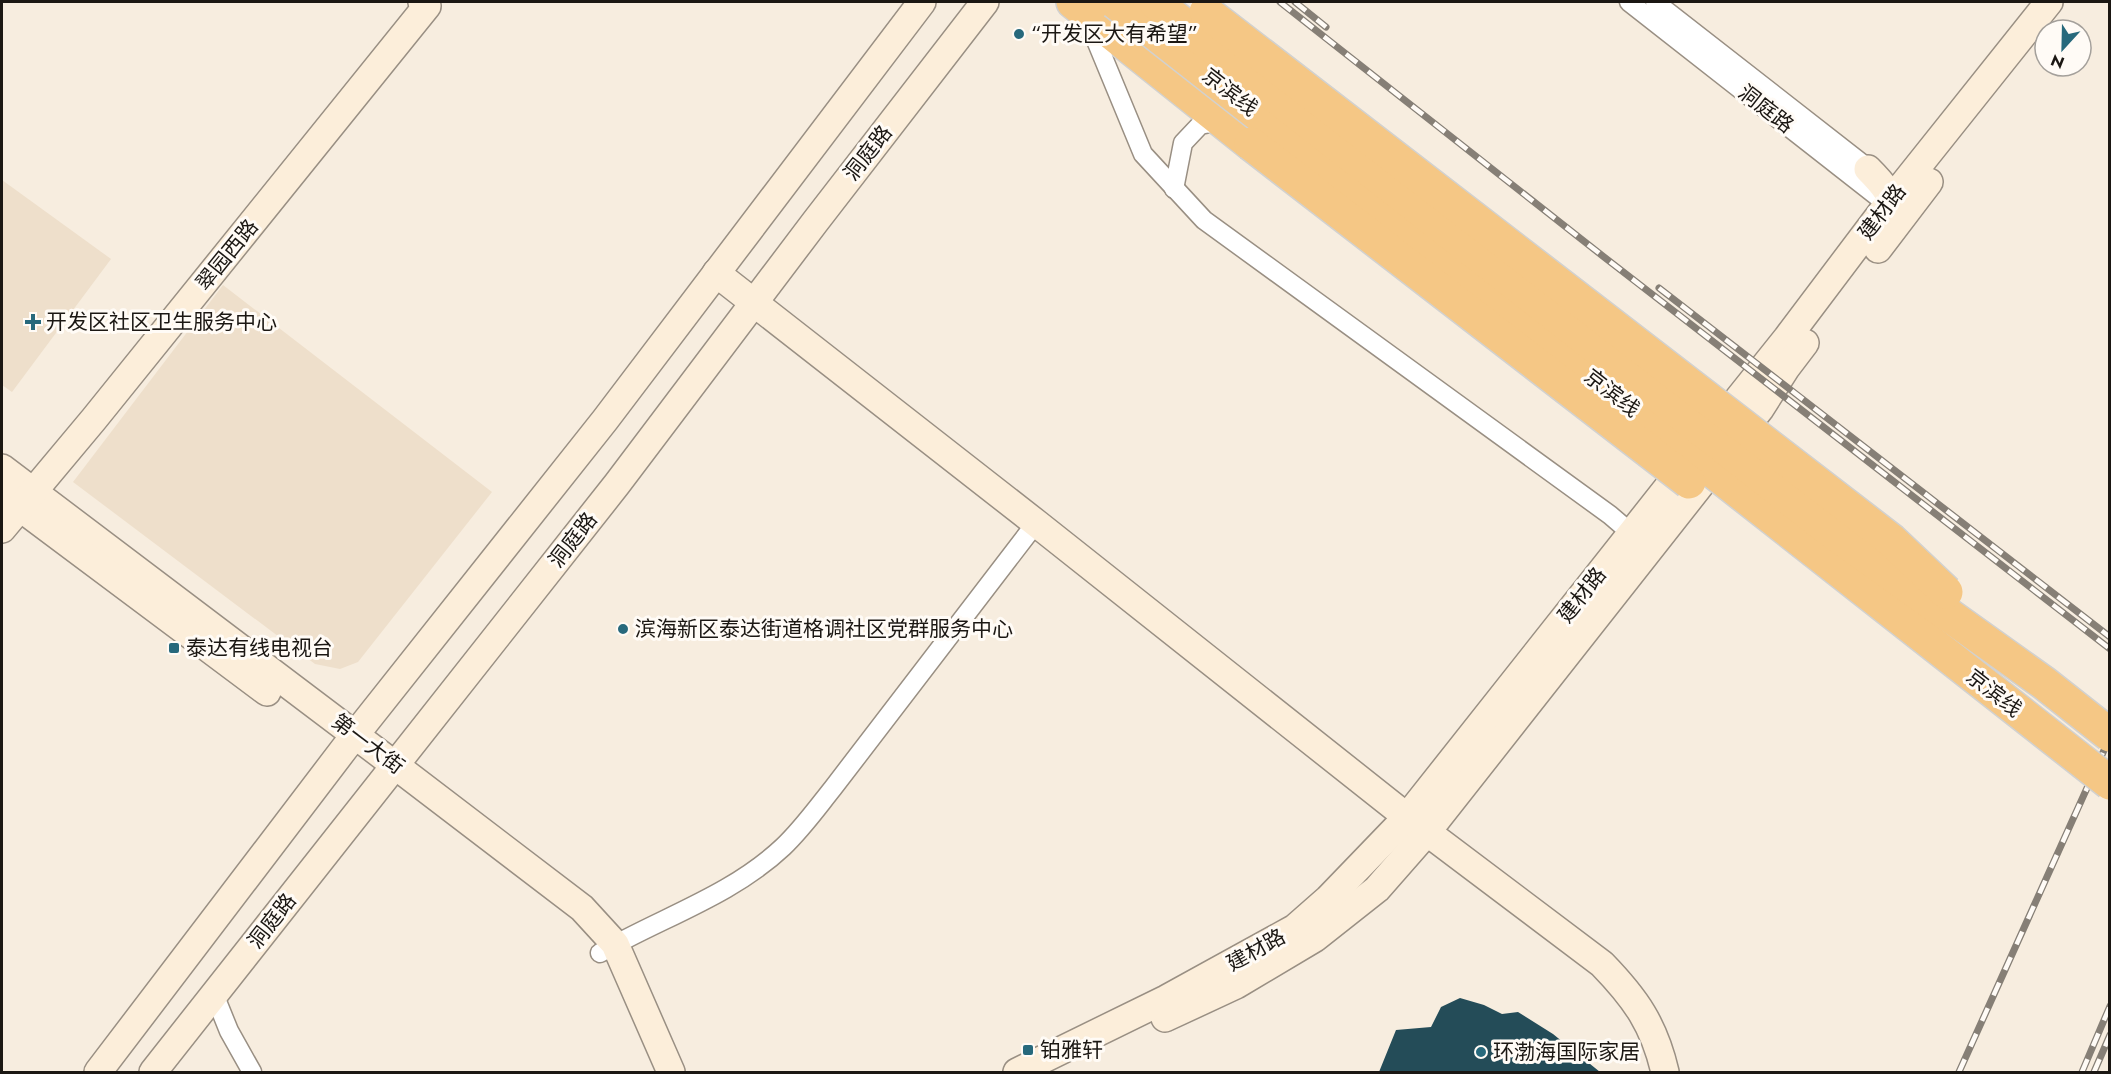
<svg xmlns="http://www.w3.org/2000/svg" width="2111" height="1074" font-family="Jost,'Noto Sans SC',sans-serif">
  <rect width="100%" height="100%" fill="#f7eddf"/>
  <g fill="#eedfcb">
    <path d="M2,180L111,259L12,392L2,385Z"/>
    <path d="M223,285L492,492L358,662L340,669L315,664L73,482Z"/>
  </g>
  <path fill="#244c58" d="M1460,998L1484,1005L1502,1014L1518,1012L1553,1034L1600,1072H1379L1396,1030L1431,1027L1441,1007Z"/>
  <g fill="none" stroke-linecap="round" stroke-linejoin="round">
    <defs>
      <g id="street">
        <path d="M1629,2L1887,204"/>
        <path d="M1655,2L1878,176"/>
        <path d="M1088,21L1143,154L1204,220L1610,515L1631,533"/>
        <path d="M1174,189L1183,143L1200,125L1220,121"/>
        <path d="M600,953C660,918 731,896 783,847C802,829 817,808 833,788L1036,523"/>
        <path d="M214,994L229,1031L252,1072"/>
      </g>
      <g id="secondary">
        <path d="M1868,169C1880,181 1896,197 1893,216"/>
        <path d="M1878,249L1929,182"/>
        <path d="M716,273L1036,523L1407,817L1602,964C1636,999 1654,1025 1665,1072"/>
        <path d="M1715,428L1787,338L1891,200L2049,2"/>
        <path d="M2,468L396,766L582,908L615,944L671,1072"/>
        <path d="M2,494L267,692"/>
        <path d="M2,529L94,419L427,6L422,2"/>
        <path d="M1165,1018L1236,985L1315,938L1377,889L1427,832L1760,409L1786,368L1805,343"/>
        <path d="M98,1072L344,749L605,420L922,2"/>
        <path d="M153,1072L617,484L815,222L985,2"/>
        <path d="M1017,1072L1166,999L1295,928L1328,899L1407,817L1691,458"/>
      </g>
      <path id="highway" d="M1073,2L1251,144"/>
    </defs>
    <use href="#street" stroke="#998f83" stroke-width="21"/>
    <use href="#secondary" stroke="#998f83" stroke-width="30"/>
    <use href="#highway" stroke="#d1d1d0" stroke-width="36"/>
    <use href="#street" stroke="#fff" stroke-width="18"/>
    <use href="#secondary" stroke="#fceeda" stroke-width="27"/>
    <use href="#highway" stroke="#f5c785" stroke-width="33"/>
    <defs>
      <g id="rail">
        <path d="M1280,2L1604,257L2110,649"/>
        <path d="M1295,2L1326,27"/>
        <path d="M1659,288L2110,637"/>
        <path d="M1959,1072L2110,737"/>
        <path d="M2082,1072L2110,1006"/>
        <path d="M2094,1072L2110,1035"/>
      </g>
    </defs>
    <use href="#rail" stroke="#867f76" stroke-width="7"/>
    <use href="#rail" stroke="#fffbf6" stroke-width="4.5" stroke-dasharray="14" stroke-linecap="butt"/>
    <defs>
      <g id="highway-bridge">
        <path d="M1115,2L2110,783"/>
        <path d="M1155,2L1831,531L2044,683L2110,735"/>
        <path d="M1206,12L1891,540L1946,592"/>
        <path d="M1251,144L1689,482"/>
      </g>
    </defs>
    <use href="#highway-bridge" stroke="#d1d1d0" stroke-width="36" stroke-linecap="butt"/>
    <use href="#highway-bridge" stroke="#f5c785" stroke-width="33"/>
  </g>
  <g fill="#27697c" stroke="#fffbf6" stroke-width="2">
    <circle cx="1019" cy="34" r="6"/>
    <path d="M30 313h6v6h6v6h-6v6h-6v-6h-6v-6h6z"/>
    <circle cx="623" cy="629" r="6"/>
    <rect x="168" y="642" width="12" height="12" rx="3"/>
    <rect x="1022" y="1044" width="12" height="12" rx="3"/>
    <circle cx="1481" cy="1052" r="6"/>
  </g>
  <g text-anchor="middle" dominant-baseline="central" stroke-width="6" stroke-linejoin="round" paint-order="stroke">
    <g font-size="21" fill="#1b1713" stroke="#fffbf6" text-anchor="start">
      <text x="1031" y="34">“开发区大有希望”</text>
      <text x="46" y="322">开发区社区卫生服务中心</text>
      <text x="635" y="629">滨海新区泰达街道格调社区党群服务中心</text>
      <text x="186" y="648">泰达有线电视台</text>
      <text x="1040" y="1050">铂雅轩</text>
      <text x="1493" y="1052">环渤海国际家居</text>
    </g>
    <g font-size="21" fill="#1b1713" stroke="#fffbf6">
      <text transform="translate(1230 92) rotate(38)">京滨线</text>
      <text transform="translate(1766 109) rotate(38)">洞庭路</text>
      <text transform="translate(868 153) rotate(-52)">洞庭路</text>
      <text transform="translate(1882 212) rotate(-53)">建材路</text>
      <text transform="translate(227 255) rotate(-51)">翠园西路</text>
      <text transform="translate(1612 393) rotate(38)">京滨线</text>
      <text transform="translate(573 540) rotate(-52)">洞庭路</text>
      <text transform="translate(1582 595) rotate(-52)">建材路</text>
      <text transform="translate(1994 693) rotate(38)">京滨线</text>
      <text transform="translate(368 744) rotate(37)">第一大街</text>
      <text transform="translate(272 921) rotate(-52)">洞庭路</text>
      <text transform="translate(1256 950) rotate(-29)">建材路</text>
    </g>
  </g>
  <rect width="2111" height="1074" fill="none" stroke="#1b1713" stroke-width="6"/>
  <g transform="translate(2063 48) rotate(202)"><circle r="28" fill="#fffbf6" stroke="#a4a09b" stroke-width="1.5"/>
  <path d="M0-4.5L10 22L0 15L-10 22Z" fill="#27697c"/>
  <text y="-9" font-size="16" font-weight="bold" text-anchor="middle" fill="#1b1713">N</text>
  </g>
</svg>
